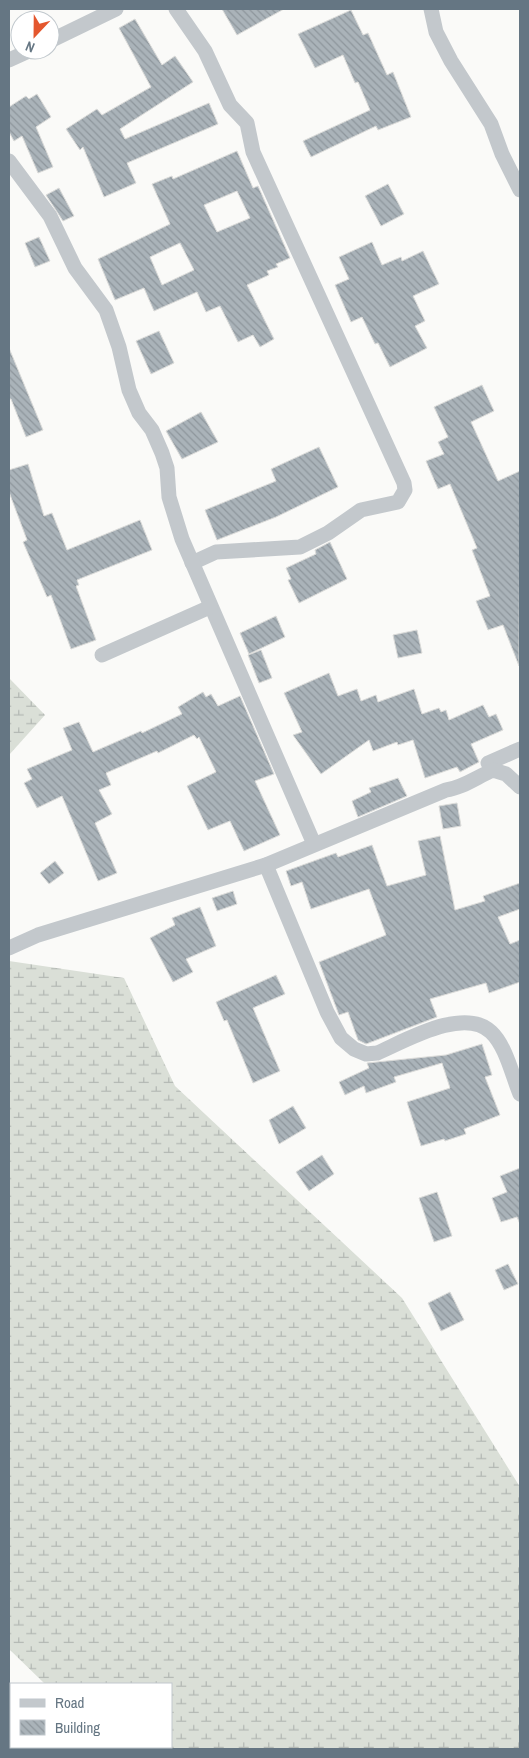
<svg xmlns="http://www.w3.org/2000/svg" width="529" height="1758" font-family="'Archivo Narrow',sans-serif">
  <defs>
    <pattern id="wetland-marsh" width="20" height="14" patternUnits="userSpaceOnUse" patternTransform="scale(1.25)"><rect width="20" height="14" fill="#dadfd7"/><path d="M1 5h8M5 5V1M11 12h8M15 12V8" fill="none" stroke="#b4b9b4"/></pattern>
    <pattern id="building-back-hatch" width="6" height="6" patternUnits="userSpaceOnUse" patternTransform="scale(1.25)"><rect width="6" height="6" fill="#aab3b9"/><path d="M-1 5l2 2M0 0l6 6M5-1l2 2" fill="none" stroke="#8e969c"/></pattern>
  </defs>
  <rect width="100%" height="100%" fill="#fafaf8"/>
  <g fill="url(#wetland-marsh)">
    <path d="M9,678L45,715L9,755Z"/>
    <path d="M9,961L124,978L175,1086L402,1298L520,1487V1749H150L145,1747H171V1684H45L9,1649Z"/>
  </g>
  <g fill="url(#building-back-hatch)" stroke="#dcdcda" fill-rule="evenodd">
    <path d="M222,9H284L237,35Z"/>
    <path d="M351,10L363,35L368,33L387,75L393,72L411,117L378,130L376,126L311,157L303,141L370,110L358,82L355,83L343,55L315,68L298,34Z"/>
    <path d="M135,19L162,65L175,56L193,82L120,129L125,139L209,103L218,124L127,163L136,183L104,197L83,147L80,150L66,129L97,109L102,115L151,87L119,28Z"/>
    <path d="M37,94L51,117L36,127L53,167L38,173L22,136L14,141L9,132V107L26,96L29,99Z"/>
    <path d="M237,151L253,188L258,186L290,258L276,264L278,267L267,271L269,275L247,285L274,339L260,347L253,335L238,342L220,306L206,312L197,292L154,311L144,288L115,300L98,259L170,224L152,184L172,176L173,179ZM237,191L250,218L217,232L204,205ZM180,243L194,270L162,285L150,257Z"/>
    <path d="M388,184L404,214L381,226L365,196Z"/>
    <path d="M59,188L74,216L63,221L46,195Z"/>
    <path d="M39,237L50,261L35,267L25,243Z"/>
    <path d="M372,242L382,265L401,257L402,261L423,251L439,284L413,296L425,321L415,326L427,348L390,367L378,343L375,344L362,317L351,322L335,285L349,279L339,257Z"/>
    <path d="M159,331L174,363L151,374L136,341Z"/>
    <path d="M9,348L43,430L26,437L11,399H9Z"/>
    <path d="M482,385L494,411L471,422L498,481L520,471L519,666L503,625L488,630L476,601L490,596L472,550L477,548L450,484L438,489L426,461L444,454L438,442L448,437L434,407Z"/>
    <path d="M201,412L218,442L182,459L166,431Z"/>
    <path d="M319,447L338,487L276,517L217,540L205,510L276,481L271,469Z"/>
    <path d="M28,464L44,516L52,513L67,550L140,520L152,550L77,580L79,585L76,586L96,640L71,649L51,595L47,597L23,542L27,540L9,492V470Z"/>
    <path d="M330,542L347,579L299,603L288,580L291,579L286,568L316,554L315,550Z"/>
    <path d="M276,616L285,637L249,654L240,633Z"/>
    <path d="M417,630L422,653L398,658L393,635Z"/>
    <path d="M261,650L272,678L259,683L248,655Z"/>
    <path d="M329,673L338,696L357,689L361,701L376,695L378,702L414,689L422,714L439,708L441,712L446,710L449,720L483,705L489,717L496,714L503,730L471,744L479,762L460,772L457,767L425,778L413,740L398,745L397,742L373,751L369,740L321,774L293,735L302,732L284,693Z"/>
    <path d="M203,692L206,697L211,694L218,706L240,696L274,774L255,781L280,835L244,851L230,821L208,830L187,786L216,772L199,737L197,739L194,735L158,753L157,751L106,773L111,785L99,790L112,814L95,823L117,873L98,881L62,796L37,808L24,783L32,779L27,769L72,750L63,728L79,722L93,752L141,731L142,733L182,714L178,707Z"/>
    <path d="M398,778L407,796L358,817L352,801L371,792L369,788Z"/>
    <path d="M457,803L461,826L443,829L439,806Z"/>
    <path d="M440,836L455,910L485,901L483,896L520,883V909L498,917L510,944L520,940V982L489,993L486,983L430,999L437,1017L366,1044L358,1040L348,1012L339,1015L319,962L386,935L369,889L311,909L302,882L291,886L286,871L336,853L338,857L372,845L387,886L426,875L418,841Z"/>
    <path d="M55,861L64,873L49,884L40,873Z"/>
    <path d="M233,891L237,904L217,911L212,898Z"/>
    <path d="M200,907L216,946L186,959L193,972L173,982L150,938L175,925L172,918Z"/>
    <path d="M276,975L285,994L253,1008L280,1071L253,1083L227,1020L224,1021L216,1002Z"/>
    <path d="M482,1044L492,1075L485,1077L500,1115L464,1129L466,1134L445,1141L444,1139L421,1146L407,1102L450,1088L442,1063L394,1077L396,1082L366,1093L364,1086L345,1095L339,1082L369,1068L367,1063L446,1055Z"/>
    <path d="M293,1106L306,1128L279,1144L269,1120Z"/>
    <path d="M322,1155L334,1174L309,1191L296,1172Z"/>
    <path d="M520,1168V1224L517,1217L501,1222L492,1198L507,1192L500,1176Z"/>
    <path d="M437,1192L452,1236L434,1242L419,1198Z"/>
    <path d="M508,1264L518,1284L504,1290L495,1270Z"/>
    <path d="M450,1292L464,1320L441,1331L428,1303Z"/>
  </g>
  <g fill="none" stroke-linecap="round" stroke-linejoin="round">
    <g stroke="#c3c8cc" stroke-width="15">
      <path d="M176,9L205,51L230,105L247,123L253,152L404,483L405,490L398,502L361,510L328,533L300,547L216,552L192,563"/>
      <path d="M431,9L436,32L451,61L491,124L502,154L520,190"/>
      <path d="M50,41L116,9"/>
      <path d="M9,60L31,50"/>
      <path d="M9,161L50,216L75,268L106,310L119,347L129,390L139,413L152,430L162,453L167,468L169,497L182,539L314,844"/>
      <path d="M102,655L210,607"/>
      <path d="M493,770L488,763L520,749"/>
      <path d="M266,865L327,1012L341,1038L354,1049L366,1054L377,1053C405,1041 464,1006 491,1032C506,1046 512,1075 520,1094"/>
      <path d="M9,948L38,935L266,865L446,790C462,788 477,777 493,770L506,774L520,787"/>
    </g>
  </g>
  <rect width="529" height="1758" fill="none" stroke="#657683" stroke-width="20"/>
  <rect x="10" y="1683" width="162" height="65" fill="#ffffff" stroke="#c1c8cd"/>
  <rect x="20" y="1699" width="25" height="8" fill="#c3c8cc" stroke="#c1c8cd"/>
  <text x="55" y="1708" font-size="15" fill="#657683">Road</text>
  <rect x="20" y="1720" width="25" height="15" fill="url(#building-back-hatch)" stroke="#c1c8cd"/>
  <text x="55" y="1733" font-size="15" fill="#657683">Building</text>
  <g transform="translate(35 35) rotate(202)"><circle r="24" fill="#ffffff" stroke="#c1c8cd"/>
  <path d="M0-4L9 19L0 12L-9 19Z" fill="#e4572e"/>
  <text y="-8" font-size="14" font-weight="bold" text-anchor="middle" fill="#657683">N</text>
  </g>
</svg>
